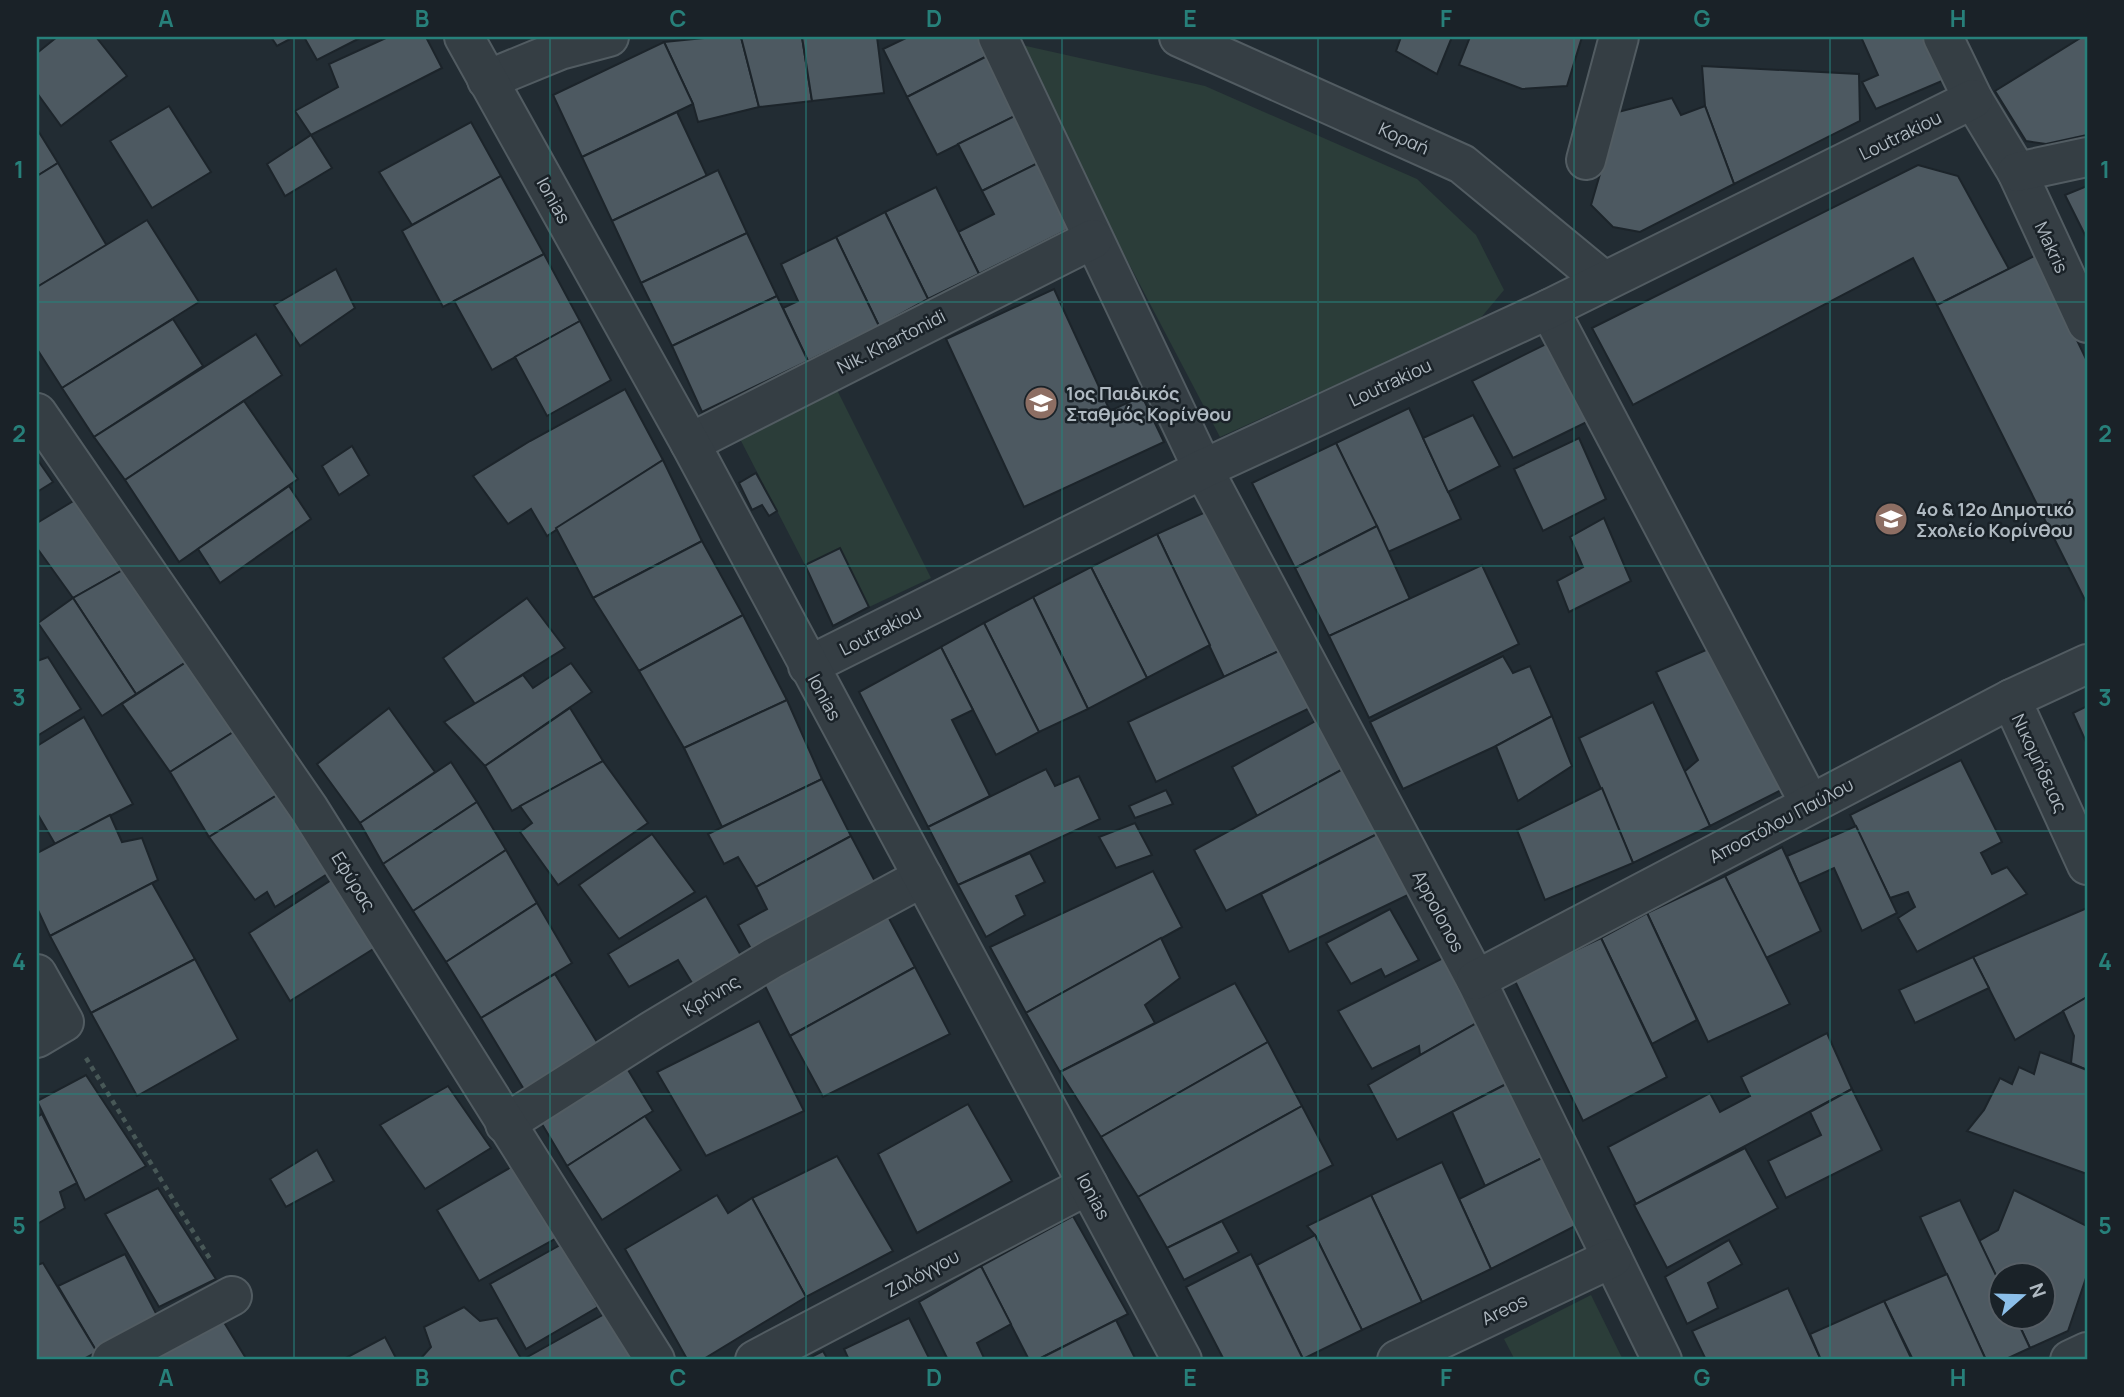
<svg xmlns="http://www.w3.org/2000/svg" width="2124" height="1397" font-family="Manrope,sans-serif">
  <rect width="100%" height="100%" fill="#222c33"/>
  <g fill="#2b3d39">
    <path d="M1013,43L1205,86L1417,179L1476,235L1504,290L1479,320L1220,437Z"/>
    <path d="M836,388L931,578L869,607L840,548L805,565L739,437Z"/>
    <path d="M1591,1295L1623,1360H1515L1504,1339Z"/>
  </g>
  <g fill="#4d5961" stroke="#1c242a" stroke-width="2">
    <path d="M57,37H96L127,76L61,126L37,93V53Z"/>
    <path d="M271,37H294L277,46Z"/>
    <path d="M304,37H362L317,60Z"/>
    <path d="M388,37H426L442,68L311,135L295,111L338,87L329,64Z"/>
    <path d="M714,37H741L759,107L698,122L693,104L664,42Z"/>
    <path d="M741,37H802L812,101L759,107Z"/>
    <path d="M802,37H877L884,93L812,101Z"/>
    <path d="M908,37H985L993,53L907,97L883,49Z"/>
    <path d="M1401,37H1452L1437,74L1396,51Z"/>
    <path d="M1470,37H1582L1567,86L1522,89L1459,65Z"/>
    <path d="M1861,37H1927L1949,78L1876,109L1862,82L1878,75Z"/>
    <path d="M2082,37H2087V135L2046,144L2026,141L1995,91Z"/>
    <path d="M664,42L693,104L582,157L553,95Z"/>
    <path d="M993,53L1023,112L937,155L907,97Z"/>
    <path d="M1702,66L1859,74L1860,121L1734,184L1705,106Z"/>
    <path d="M1672,98L1681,115L1705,106L1734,184L1640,232L1613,227L1591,205L1618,112Z"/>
    <path d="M169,106L211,172L152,208L110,141Z"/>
    <path d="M677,112L707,176L612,221L582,157Z"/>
    <path d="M1023,112L1046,159L982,191L958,144Z"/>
    <path d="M471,122L501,176L412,225L379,172Z"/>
    <path d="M37,129L58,163L37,176Z"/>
    <path d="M311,135L332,168L285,196L267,164Z"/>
    <path d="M1046,159L1079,224L979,274L958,232L994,214L982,191Z"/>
    <path d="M58,163L107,246L37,287V176Z"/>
    <path d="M1918,165L1958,176L2009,269L1937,305L1913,258L1633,405L1592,328Z"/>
    <path d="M718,170L747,233L641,283L612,221Z"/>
    <path d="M501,176L544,254L443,307L402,231Z"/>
    <path d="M2087,186V239L2065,195Z"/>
    <path d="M936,187L979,274L928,299L885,212Z"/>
    <path d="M885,212L928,299L879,326L836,237Z"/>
    <path d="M147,220L199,302L62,388L37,349V287Z"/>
    <path d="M747,233L777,296L672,346L641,283Z"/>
    <path d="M836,237L879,326L808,361L783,308L798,301L781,264Z"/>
    <path d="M544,254L580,321L492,370L454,301Z"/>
    <path d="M2036,255L2087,361V604L1937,305Z"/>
    <path d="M336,269L355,308L300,346L274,305Z"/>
    <path d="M1054,289L1110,411L1142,396L1164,442L1024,507L946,339Z"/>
    <path d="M777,296L808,361L702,412L672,346Z"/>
    <path d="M173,319L203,366L94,437L62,388Z"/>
    <path d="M580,321L611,380L547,416L515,357Z"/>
    <path d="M256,334L282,375L125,480L94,437Z"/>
    <path d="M1554,340L1593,419L1513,458L1472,381Z"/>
    <path d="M625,389L663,460L547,536L531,509L508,524L473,476L530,441Z"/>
    <path d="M244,401L298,479L179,562L125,480Z"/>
    <path d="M1409,408L1461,519L1388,552L1336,443Z"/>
    <path d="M1473,415L1500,466L1448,492L1423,438Z"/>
    <path d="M1579,438L1606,499L1543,531L1514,469Z"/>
    <path d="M1336,443L1377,526L1295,568L1252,483Z"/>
    <path d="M352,446L369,475L339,495L322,466Z"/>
    <path d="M37,459L53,482L37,492Z"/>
    <path d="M663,460L702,541L593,598L556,528Z"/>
    <path d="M756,473L777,511L769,516L762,505L752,510L739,483Z"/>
    <path d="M289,486L311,519L220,583L198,549Z"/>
    <path d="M80,497L128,567L73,598L37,548V523Z"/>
    <path d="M1219,506L1283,649L1224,677L1157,534Z"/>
    <path d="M1604,518L1631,581L1569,612L1557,581L1583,567L1570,537Z"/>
    <path d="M1377,526L1410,599L1329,636L1295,568Z"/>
    <path d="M1157,534L1210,645L1147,678L1091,567Z"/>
    <path d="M702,541L743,615L639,671L593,598Z"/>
    <path d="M840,548L869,607L833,626L805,565Z"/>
    <path d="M1482,565L1519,644L1369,718L1329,636Z"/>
    <path d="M128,567L191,659L136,694L73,598Z"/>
    <path d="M1091,567L1147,678L1088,709L1033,597Z"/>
    <path d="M1033,597L1088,709L1039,732L984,623Z"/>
    <path d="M73,598L136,694L102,716L38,623Z"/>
    <path d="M527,598L565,648L475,704L443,658Z"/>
    <path d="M743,615L787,700L684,748L639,671Z"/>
    <path d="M984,623L1039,732L996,755L941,647Z"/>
    <path d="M1715,646L1793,784L1710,826L1684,772L1698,760L1656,672Z"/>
    <path d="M941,647L973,710L952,720L990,796L928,827L859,692Z"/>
    <path d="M1283,649L1310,708L1156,782L1128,722Z"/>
    <path d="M1503,656L1513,673L1530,666L1552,716L1496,746L1403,789L1370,722Z"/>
    <path d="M48,657L81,709L37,736V661Z"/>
    <path d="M191,659L238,729L170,772L122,704Z"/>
    <path d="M571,663L592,692L485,766L444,722L523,675L533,688Z"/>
    <path d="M787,700L822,779L722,827L684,748Z"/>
    <path d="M1653,702L1710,826L1633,863L1579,738Z"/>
    <path d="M2087,706V744L2073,713Z"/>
    <path d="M389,708L435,772L360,823L317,764Z"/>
    <path d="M570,708L603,761L512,811L485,766Z"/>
    <path d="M1552,716L1572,766L1518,801L1496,746Z"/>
    <path d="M84,717L133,804L55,844L37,813V746Z"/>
    <path d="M1317,720L1343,769L1257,816L1232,767Z"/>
    <path d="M238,729L282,792L209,837L170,772Z"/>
    <path d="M1961,760L2002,842L1981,853L1992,874L2007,867L2027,894L1917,952L1898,918L1915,907L1908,892L1890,898L1850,815Z"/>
    <path d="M603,761L648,823L558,885L520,832L532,823L520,806Z"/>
    <path d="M451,762L477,802L383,864L360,823Z"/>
    <path d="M1046,769L1055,786L1079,776L1100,819L958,885L928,827Z"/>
    <path d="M1343,769L1377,834L1226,911L1194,850Z"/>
    <path d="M822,779L851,836L756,887L738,857L724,864L708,834Z"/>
    <path d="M1602,788L1633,863L1545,900L1517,830Z"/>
    <path d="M1166,790L1173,804L1135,818L1129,806Z"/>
    <path d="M282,792L332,871L275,907L267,892L255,900L209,837Z"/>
    <path d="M477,802L506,850L413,911L383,864Z"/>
    <path d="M110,815L122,842L142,838L158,880L50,936L37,908V853Z"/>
    <path d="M1135,823L1152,855L1116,868L1099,837Z"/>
    <path d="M1856,826L1897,913L1862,931L1834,868L1799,884L1787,856Z"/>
    <path d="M652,834L695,892L619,939L579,885Z"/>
    <path d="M1377,834L1410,894L1289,952L1261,894Z"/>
    <path d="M851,836L879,889L756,958L738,925L767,909L756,887Z"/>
    <path d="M1782,847L1821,931L1766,958L1725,876Z"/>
    <path d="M506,850L537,903L446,962L413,911Z"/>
    <path d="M1030,853L1045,882L1016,896L1025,915L986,937L958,885Z"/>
    <path d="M1153,871L1182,927L1026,1013L990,947Z"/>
    <path d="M1725,876L1790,1004L1708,1042L1647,913Z"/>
    <path d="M336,877L378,946L290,1001L249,933Z"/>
    <path d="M152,883L195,959L91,1013L50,936Z"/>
    <path d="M706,896L745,962L697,991L678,960L629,987L608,954Z"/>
    <path d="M537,903L572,963L481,1018L446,962Z"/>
    <path d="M2087,908V997L2015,1040L1973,957Z"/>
    <path d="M1390,909L1419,960L1385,977L1381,969L1351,984L1326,943Z"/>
    <path d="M885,911L915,967L790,1036L761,978Z"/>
    <path d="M1647,913L1697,1020L1652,1044L1601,938Z"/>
    <path d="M1161,938L1180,978L1145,1005L1155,1023L1060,1072L1026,1013Z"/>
    <path d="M1601,938L1667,1077L1583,1121L1514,979Z"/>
    <path d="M1449,955L1482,1020L1420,1055L1419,1046L1372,1069L1338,1011Z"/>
    <path d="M1973,957L1989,988L1915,1023L1899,990Z"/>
    <path d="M195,959L238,1039L137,1096L91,1013Z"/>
    <path d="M915,967L950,1034L823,1097L790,1036Z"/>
    <path d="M555,974L605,1055L531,1101L481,1018Z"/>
    <path d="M1235,983L1268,1042L1101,1137L1060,1072Z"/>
    <path d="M2087,997V1070L2071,1063L2074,1036L2063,1011Z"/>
    <path d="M1482,1020L1514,1080L1397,1140L1368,1085Z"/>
    <path d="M759,1021L804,1111L706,1156L657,1072Z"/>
    <path d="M1827,1033L1852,1089L1636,1204L1608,1147L1710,1093L1720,1112L1750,1096L1741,1077Z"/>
    <path d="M1268,1042L1302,1106L1138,1197L1101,1137Z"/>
    <path d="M2040,1052L2087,1070V1174L1967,1131L1984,1110L2000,1078L2012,1084L2019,1067L2034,1074Z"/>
    <path d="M622,1060L653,1111L567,1166L536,1114Z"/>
    <path d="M86,1075L146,1166L85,1200L37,1101Z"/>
    <path d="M1514,1080L1550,1154L1485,1186L1452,1112Z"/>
    <path d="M448,1086L491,1148L425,1189L380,1125Z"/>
    <path d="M1852,1089L1882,1150L1786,1198L1768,1161L1821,1135L1810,1112Z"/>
    <path d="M968,1104L1012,1181L917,1233L878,1154Z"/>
    <path d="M1302,1106L1333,1165L1167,1248L1138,1197Z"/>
    <path d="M42,1114L77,1183L60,1192L65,1208L37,1224V1117Z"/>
    <path d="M645,1116L681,1170L602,1220L567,1166Z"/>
    <path d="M1745,1148L1778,1208L1667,1268L1634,1205Z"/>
    <path d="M317,1150L334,1181L286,1207L270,1179Z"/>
    <path d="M1550,1154L1583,1222L1491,1269L1459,1199Z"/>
    <path d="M837,1156L893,1251L806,1297L752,1198Z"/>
    <path d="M1442,1162L1491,1269L1422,1302L1371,1195Z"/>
    <path d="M513,1166L562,1235L479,1281L437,1210Z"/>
    <path d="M158,1188L216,1279L159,1307L105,1214Z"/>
    <path d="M2014,1190L2087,1226V1275L2068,1331L2030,1348L2015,1316H2044V1274H2002V1288L1979,1241L1998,1230Z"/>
    <path d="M717,1195L728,1213L752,1198L806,1297L702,1360L687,1359L625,1249Z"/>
    <path d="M1371,1195L1422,1302L1362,1330L1315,1235L1307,1226Z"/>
    <path d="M1960,1200L2002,1288V1316H2015L2030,1348L2004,1360H1986L1920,1217Z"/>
    <path d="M1073,1216L1128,1314L1037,1360H1029L981,1266Z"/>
    <path d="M1222,1221L1239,1252L1184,1280L1167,1248Z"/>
    <path d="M1315,1235L1362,1330L1303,1359L1257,1265Z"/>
    <path d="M1729,1240L1742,1264L1708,1283L1718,1308L1687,1324L1665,1277Z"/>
    <path d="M562,1244L598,1307L526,1349L490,1284Z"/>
    <path d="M125,1254L159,1319L97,1352L58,1286Z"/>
    <path d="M1251,1254L1303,1359L1300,1360H1224L1186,1287Z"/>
    <path d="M43,1263L97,1352L82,1360H37V1265Z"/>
    <path d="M981,1266L1011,1324L977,1343L985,1360H948L919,1302Z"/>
    <path d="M1947,1274L1986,1360H1913L1884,1301Z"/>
    <path d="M1788,1288L1821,1360H1706L1692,1331Z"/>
    <path d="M1884,1301L1912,1360H1821L1810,1334Z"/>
    <path d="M464,1307L480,1321L497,1318L522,1360H423L422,1357L431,1347L424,1327Z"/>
    <path d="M608,1312L638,1360H522Z"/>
    <path d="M909,1318L930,1360H849L844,1349Z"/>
    <path d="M222,1319L247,1360H148Z"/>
    <path d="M1116,1320L1136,1360H1037Z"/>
    <path d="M385,1337L397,1360H342Z"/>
    <path d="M823,1351L828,1360H805Z"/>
  </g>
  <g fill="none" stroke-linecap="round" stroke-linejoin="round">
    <defs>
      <g id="pedestrian">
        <path d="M998,37L1203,469"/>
        <path d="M1586,160L1619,37"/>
        <path d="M1549,309L1810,804"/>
        <path d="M505,1124L653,1030L773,958L923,877"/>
      </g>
      <g id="minor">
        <path d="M1179,37L1462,164L1604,281"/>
        <path d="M1943,37L1973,99L2017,172L2087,323"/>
        <path d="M487,80L560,50L609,37"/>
        <path d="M2017,172L2087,157"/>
        <path d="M37,413L309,809L655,1360"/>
        <path d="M690,443L1093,239"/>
        <path d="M1203,469L1476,980L1662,1360"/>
        <path d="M808,666L1203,469L1549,309L1973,99"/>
        <path d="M2011,699L2087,865"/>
        <path d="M37,974L64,1022L37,1038"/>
        <path d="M1476,980L2011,699L2087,664"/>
        <path d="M112,1360L232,1296"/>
        <path d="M755,1360L1088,1185"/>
        <path d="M1397,1360L1612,1258"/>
        <path d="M2070,1360L2087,1352"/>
      </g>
      <path id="tertiary" d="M464,37L690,443L1182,1360"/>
    </defs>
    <use href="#pedestrian" stroke="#525c62" stroke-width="42"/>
    <use href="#minor" stroke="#525c62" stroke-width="42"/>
    <use href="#tertiary" stroke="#525c62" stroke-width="42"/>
    <path stroke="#485857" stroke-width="4.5" stroke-dasharray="5 5" stroke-linecap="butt" d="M86,1058L210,1259"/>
    <use href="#pedestrian" stroke="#353e44" stroke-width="38"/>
    <use href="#minor" stroke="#353e44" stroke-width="38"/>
    <use href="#tertiary" stroke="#353e44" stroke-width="38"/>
  </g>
  <path fill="none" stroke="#27807a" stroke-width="2" stroke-opacity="0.55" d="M294,37V1360M550,37V1360M806,37V1360M1062,37V1360M1318,37V1360M1574,37V1360M1830,37V1360M37,302H2087M37,566H2087M37,831H2087M37,1094H2087"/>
  <defs>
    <symbol id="school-disc" viewBox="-11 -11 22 22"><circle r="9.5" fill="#8d6e63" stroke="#1a2228"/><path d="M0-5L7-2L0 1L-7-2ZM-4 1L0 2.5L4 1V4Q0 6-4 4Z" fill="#fff"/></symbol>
  </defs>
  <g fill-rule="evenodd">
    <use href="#school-disc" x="1022" y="384" width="38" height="38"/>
    <use href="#school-disc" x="1872" y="500" width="38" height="38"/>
  </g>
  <g text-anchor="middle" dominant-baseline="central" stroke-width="5" stroke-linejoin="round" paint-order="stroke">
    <g font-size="18" fill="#afb9c1" stroke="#1a2228">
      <text transform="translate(1900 135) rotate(-26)">Loutrakiou</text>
      <text transform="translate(1404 138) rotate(24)">Κοραή</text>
      <text transform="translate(554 200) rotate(61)">Ionias</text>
      <text transform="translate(2052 247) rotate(65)">Makris</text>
      <text transform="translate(891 341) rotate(-27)">Nik. Khartonidi</text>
      <text transform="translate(1390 382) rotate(-25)">Loutrakiou</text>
      <text transform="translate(880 630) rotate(-27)">Loutrakiou</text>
      <text transform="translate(825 697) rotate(62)">Ionias</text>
      <text transform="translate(2040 763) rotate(65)">Νικομήδειας</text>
      <text transform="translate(1781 820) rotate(-28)">Αποστόλου Παύλου</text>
      <text transform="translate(354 881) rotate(58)">Εφύρας</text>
      <text transform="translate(1439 911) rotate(62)">Appolonos</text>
      <text transform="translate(711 995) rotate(-31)">Κρήνης</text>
      <text transform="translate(1094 1196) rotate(62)">Ionias</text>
      <text transform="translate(922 1273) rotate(-28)">Ζαλόγγου</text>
      <text transform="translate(1504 1309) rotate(-26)">Areos</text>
    </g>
    <g font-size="18" font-weight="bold" fill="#afb9c1" stroke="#1a2228" text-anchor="start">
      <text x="1066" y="393">1ος Παιδικός<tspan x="1066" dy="21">Σταθμός Κορίνθου</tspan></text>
      <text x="1916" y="509">4ο &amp; 12ο Δημοτικό<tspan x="1916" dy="21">Σχολείο Κορίνθου</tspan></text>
    </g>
  </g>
  <rect width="2124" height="1397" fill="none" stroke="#1a2228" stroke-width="77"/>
  <g transform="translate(2022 1296) rotate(70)"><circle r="33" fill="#1a2228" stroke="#565e65" stroke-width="2"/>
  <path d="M0-5L12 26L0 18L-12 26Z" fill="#8cbfe9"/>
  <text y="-10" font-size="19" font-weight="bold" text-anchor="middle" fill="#afb9c1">N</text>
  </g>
  <rect x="38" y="38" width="2048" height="1320" fill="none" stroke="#27807a" stroke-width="2.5"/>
  <g font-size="23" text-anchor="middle" font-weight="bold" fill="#27807a">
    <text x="166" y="27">A</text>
    <text x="422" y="27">B</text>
    <text x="678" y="27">C</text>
    <text x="934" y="27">D</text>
    <text x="1190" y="27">E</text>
    <text x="1446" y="27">F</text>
    <text x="1702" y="27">G</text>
    <text x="1958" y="27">H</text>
    <text x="19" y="178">1</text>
    <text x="2105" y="178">1</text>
    <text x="19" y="442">2</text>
    <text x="2105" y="442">2</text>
    <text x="19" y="706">3</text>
    <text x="2105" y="706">3</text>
    <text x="19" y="970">4</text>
    <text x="2105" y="970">4</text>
    <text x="19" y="1234">5</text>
    <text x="2105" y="1234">5</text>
    <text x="166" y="1386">A</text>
    <text x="422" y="1386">B</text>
    <text x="678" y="1386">C</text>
    <text x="934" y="1386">D</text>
    <text x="1190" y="1386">E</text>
    <text x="1446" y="1386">F</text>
    <text x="1702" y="1386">G</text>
    <text x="1958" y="1386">H</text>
  </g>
</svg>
